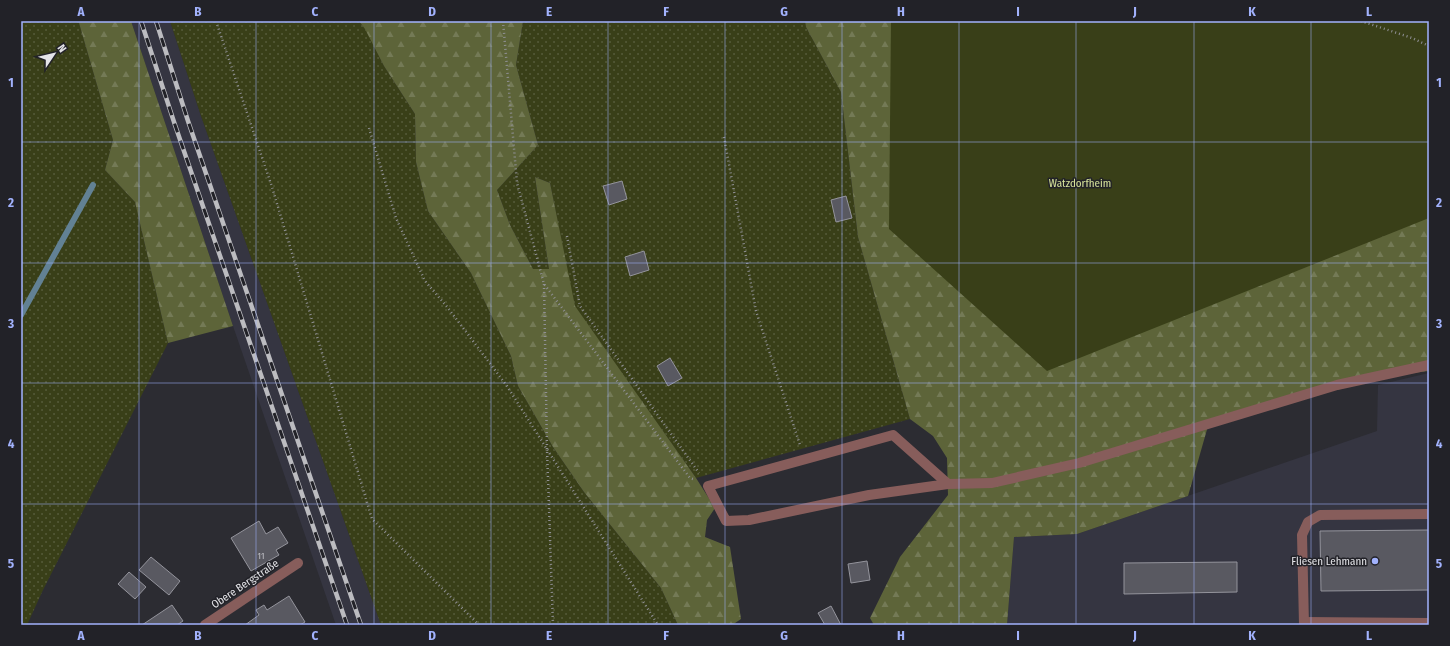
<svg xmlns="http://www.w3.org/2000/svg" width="1450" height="646" font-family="'Fira Sans Condensed',sans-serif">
  <defs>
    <pattern id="grass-dots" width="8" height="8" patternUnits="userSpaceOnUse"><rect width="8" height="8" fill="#393f18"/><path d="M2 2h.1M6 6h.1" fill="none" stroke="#565b3a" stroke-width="1.8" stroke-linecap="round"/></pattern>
    <pattern id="forest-firs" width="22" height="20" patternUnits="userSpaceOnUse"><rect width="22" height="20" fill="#5d6439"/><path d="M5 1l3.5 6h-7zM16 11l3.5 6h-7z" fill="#747a56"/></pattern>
  </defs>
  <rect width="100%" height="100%" fill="#2c2c32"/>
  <g fill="#353541">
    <path d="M131,21H170L201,116L381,625H336L233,326Z"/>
    <path d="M1429,373V625H1007L1014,537L1077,534L1377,431L1378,385Z"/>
  </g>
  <g fill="url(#grass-dots)">
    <path d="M21,21H77L79,23L113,140L105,170L135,202L168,343L43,590L27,625H21Z"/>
    <path d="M170,21H359L365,28L384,66L415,114L416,162L428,211L471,273L511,356L518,386L553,447L584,492L661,588L678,625H381L201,116Z"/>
    <path d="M523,21H805L806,27L841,92L858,237L910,419L696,478L574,306L550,183L535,177L549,269H533L510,225L497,190L538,145L516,65Z"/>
  </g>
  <g fill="url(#forest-firs)">
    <path d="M77,21H131L233,326L168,343L135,202L105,170L113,140L79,23Z"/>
    <path d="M359,21H523L516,65L538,145L497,190L510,225L533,269H549L535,177L550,183L575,306L696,478L715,508L707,520L705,537L730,547L741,619L732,625H678L661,588L584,492L553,447L518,386L511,356L471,273L428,211L416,162L415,114L384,66L365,29Z"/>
    <path d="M805,21H955L1429,54V371L1336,382L1210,419L1188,496L1077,534L1014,537L1007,625H874L870,618L900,557L948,495L947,458L933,436L910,419L858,237L841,92L806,27Z"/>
  </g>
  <path fill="#393f18" d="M891,21H1429V218L1047,371L889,229Z"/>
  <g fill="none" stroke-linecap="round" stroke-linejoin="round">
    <path stroke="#628194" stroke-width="6" d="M21,315L93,185"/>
  </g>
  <g fill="#595961" stroke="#94949c">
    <path d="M622,181L627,199L609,205L603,186Z"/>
    <path d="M846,196L852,218L836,222L831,200Z"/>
    <path d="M644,251L649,270L630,276L625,257Z"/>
    <path d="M670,358L682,378L668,386L657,366Z"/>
    <path d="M259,521L266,534L278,527L288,543L276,550L279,555L251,571L231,538Z"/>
    <path d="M1429,530V590L1321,591L1320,531Z"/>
    <path d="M151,557L180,581L169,595L139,570Z"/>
    <path d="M867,561L870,580L851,583L848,564Z"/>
    <path d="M1237,562V592L1124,594V563Z"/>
    <path d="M129,572L146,587L135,599L118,584Z"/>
    <path d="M289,596L305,622L300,625H245L259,615L256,610L264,605L267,610Z"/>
    <path d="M172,605L183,621L177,625H142Z"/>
    <path d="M831,606L841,625H825L818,613Z"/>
  </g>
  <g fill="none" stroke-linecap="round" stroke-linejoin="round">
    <g stroke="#909095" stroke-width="2.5" stroke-dasharray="1 3" stroke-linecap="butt">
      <path d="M216,21L272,187L372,519L479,625"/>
      <path d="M503,21L517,183L544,284L690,478L693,479"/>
      <path d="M1361,21L1412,38L1429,46"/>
      <path d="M369,128L396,218L425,281L448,308L507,386L658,625"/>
      <path d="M724,137L756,311L800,445"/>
      <path d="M567,236L580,306L699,473"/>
      <path d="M544,284L547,449L553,625"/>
    </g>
    <g stroke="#875d5b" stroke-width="10">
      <path d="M948,484L893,435L708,486L726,521L749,520L869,495L948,484L992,483L1079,463L1337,385L1429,365"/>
      <path d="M1304,622L1429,623"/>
      <path d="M1304,625L1302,535L1308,522L1320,515L1429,514"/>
    </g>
    <path stroke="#875d5b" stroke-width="10" d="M205,625L298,563"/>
    <defs>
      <g id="rail">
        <path d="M141,21L175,125L347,625"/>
        <path d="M156,21L188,121L361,625"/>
      </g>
    </defs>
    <use href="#rail" stroke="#bcbcc0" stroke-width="4.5"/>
    <use href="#rail" stroke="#222228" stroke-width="3" stroke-dasharray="9" stroke-linecap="butt"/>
  </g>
  <path fill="none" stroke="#a2b2fd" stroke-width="1" stroke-opacity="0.55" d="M139,21V625M256,21V625M374,21V625M491,21V625M608,21V625M725,21V625M842,21V625M959,21V625M1076,21V625M1194,21V625M1311,21V625M21,142H1429M21,263H1429M21,383H1429M21,504H1429"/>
  <circle fill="#a2b2fd" stroke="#222228" stroke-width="1.5" cx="1375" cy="561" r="4"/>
  <g text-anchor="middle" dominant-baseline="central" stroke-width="3" stroke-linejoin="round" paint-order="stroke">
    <g font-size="9" fill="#c1c1c6">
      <text x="261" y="556">11</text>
    </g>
    <g font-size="11" fill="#d6e29a" stroke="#222228">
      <text x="1080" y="183">Watzdorfheim</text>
    </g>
    <g font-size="11" fill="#e4e4e8" stroke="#222228" text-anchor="end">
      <text x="1367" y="561">Fliesen Lehmann</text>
    </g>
    <g font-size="11" fill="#e4e4e8" stroke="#222228">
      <text transform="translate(245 584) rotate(-34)">Obere Bergstraße</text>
    </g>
  </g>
  <rect width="1450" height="646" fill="none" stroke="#222228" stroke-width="44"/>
  <g transform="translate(54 54) rotate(55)" stroke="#222228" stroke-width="3" paint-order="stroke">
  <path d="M0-3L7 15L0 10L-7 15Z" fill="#e4e4e8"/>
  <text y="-6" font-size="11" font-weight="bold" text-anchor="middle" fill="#e4e4e8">N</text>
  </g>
  <rect x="22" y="22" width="1406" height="602" fill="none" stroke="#a2b2fd" stroke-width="1.5"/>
  <g font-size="13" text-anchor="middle" font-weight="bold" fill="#a2b2fd">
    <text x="81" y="16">A</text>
    <text x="198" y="16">B</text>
    <text x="315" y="16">C</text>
    <text x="432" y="16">D</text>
    <text x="549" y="16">E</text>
    <text x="666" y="16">F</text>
    <text x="784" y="16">G</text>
    <text x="901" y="16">H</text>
    <text x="1018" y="16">I</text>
    <text x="1135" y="16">J</text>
    <text x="1252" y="16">K</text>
    <text x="1369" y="16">L</text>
    <text x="11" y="87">1</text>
    <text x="1439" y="87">1</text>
    <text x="11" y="207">2</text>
    <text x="1439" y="207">2</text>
    <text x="11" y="328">3</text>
    <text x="1439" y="328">3</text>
    <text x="11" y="448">4</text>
    <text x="1439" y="448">4</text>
    <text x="11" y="568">5</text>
    <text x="1439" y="568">5</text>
    <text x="81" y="640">A</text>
    <text x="198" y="640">B</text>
    <text x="315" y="640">C</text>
    <text x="432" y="640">D</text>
    <text x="549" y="640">E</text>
    <text x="666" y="640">F</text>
    <text x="784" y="640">G</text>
    <text x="901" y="640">H</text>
    <text x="1018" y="640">I</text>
    <text x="1135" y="640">J</text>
    <text x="1252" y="640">K</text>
    <text x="1369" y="640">L</text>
  </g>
</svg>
